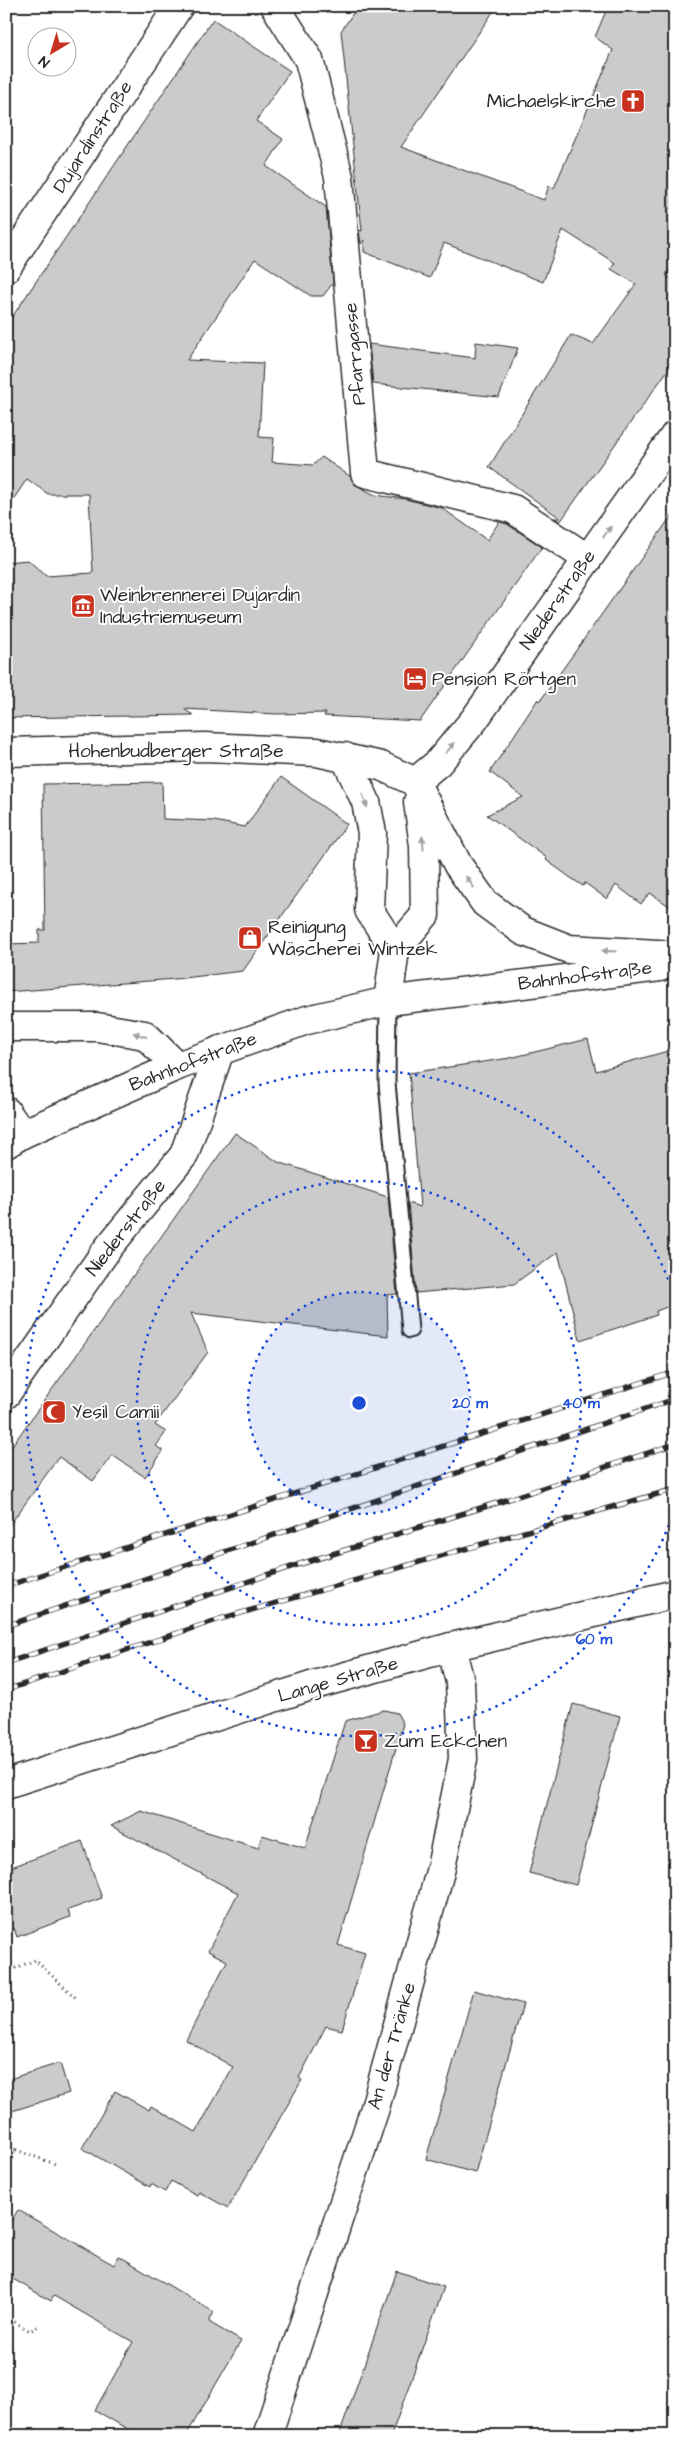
<svg xmlns="http://www.w3.org/2000/svg" width="681" height="2442" font-family="'Architects Daughter',sans-serif">
  <rect width="100%" height="100%" fill="#fff"/>
  <filter id="ink" filterUnits="userSpaceOnUse"><feTurbulence type="fractalNoise" baseFrequency=".02" numOctaves="2"/><feDisplacementMap in="SourceGraphic" scale="10" xChannelSelector="R" yChannelSelector="G"/><feConvolveMatrix kernelMatrix="1 2 1 2 8 2 1 2 1" color-interpolation-filters="sRGB"/></filter>
  <g filter="url(#ink)">
    <g fill="#cbcbcb" stroke="#2b2b2b">
      <path d="M358,6H497L401,147L544,200L549,186L554,188L613,50L595,37L608,6H675V263L666,275L675,281V360L560,522L554,518H560L489,467L571,335L593,344L636,284L611,269L615,263L563,230L543,282L444,243L430,278L364,252V240L361,244L359,230L362,231L341,31Z"/>
      <path d="M213,19L290,71L256,121L283,139L266,166L326,207L333,283L323,296H311L255,259L187,360L263,363L259,437L274,438L272,462L313,465L322,457L351,477L354,484L375,495L405,499L442,508L487,540L499,522L507,524L542,547L420,721L324,716L326,713L276,714L184,709L193,715L6,718V562L28,560L46,576L93,573L89,494H48L27,479L6,510V326Z"/>
      <path d="M476,342L518,348L499,397L373,384L369,344L475,358Z"/>
      <path d="M675,511V910L650,893L641,904L616,885L607,899L585,883L583,886L571,878L546,860L547,858L487,815L523,797L490,772L538,699L540,701Z"/>
      <path d="M281,777L347,824L243,971L175,979L6,992V944L39,943V930H45L43,784L162,782L163,819L214,821L245,827Z"/>
      <path d="M588,1039L596,1071L675,1049V1304L656,1311L657,1315L580,1340L558,1252L514,1284L416,1293L408,1203L420,1207L409,1073L510,1058Z"/>
      <path d="M235,1133L278,1162L388,1197L397,1294L387,1295L388,1336L191,1313L208,1352L155,1425L166,1432L156,1446L163,1451L145,1477L112,1455L93,1481L59,1457L6,1530V1454Z"/>
      <path d="M573,1704L620,1716L576,1885L529,1873Z"/>
      <path d="M384,1710L397,1713L403,1724L338,1945L365,1953L342,2030L326,2026L299,2078L302,2080L228,2208L199,2192L197,2195L171,2181L165,2192L151,2184L150,2187L82,2148L115,2091L149,2110L151,2106L196,2132L233,2067L186,2040L227,1961L208,1951L238,1893L111,1826L141,1811L258,1848L262,1835L305,1848L345,1721Z"/>
      <path d="M82,1841L102,1898L68,1910L70,1917L17,1937L14,1928L6,1931V1869Z"/>
      <path d="M474,1990L523,2004L475,2173L426,2159Z"/>
      <path d="M60,2063L69,2093L6,2113V2080Z"/>
      <path d="M18,2210L114,2265L119,2256L214,2312L209,2322L241,2341L186,2436H139L95,2410L133,2342L54,2296L51,2301L6,2275V2229Z"/>
      <path d="M397,2271L444,2287L391,2436H339Z"/>
    </g>
    <g fill="none" stroke-linecap="round" stroke-linejoin="round">
      <defs>
        <path id="lane" d="M388,1001L387,1083L410,1330"/>
        <g id="street">
          <path d="M275,6L309,60L339,177L365,473L513,509L588,559"/>
          <path d="M6,268L179,6"/>
          <path d="M415,782L438,763L474,720L675,435"/>
          <path d="M6,1027H97L145,1035L177,1066"/>
          <path d="M6,1111L22,1134"/>
          <path d="M6,1394L108,1248L184,1155L220,1050"/>
          <path d="M267,2436L375,2108L441,1868L463,1759L460,1682L451,1647"/>
        </g>
        <g id="secondary">
          <path d="M6,752L205,747L317,752L381,766L415,782L458,865L485,903L523,931L569,949L675,955"/>
          <path d="M345,757L366,802L372,833L369,910L395,950"/>
          <path d="M388,1001L395,950L425,915L424,846L418,802"/>
          <path d="M6,1144L22,1134L177,1066L307,1020L388,1001L660,967"/>
          <path d="M6,1784L314,1685L451,1647L675,1594"/>
        </g>
      </defs>
      <use href="#lane" stroke="#2b2b2b" stroke-width="19"/>
      <use href="#street" stroke="#2b2b2b" stroke-width="31"/>
      <use href="#secondary" stroke="#2b2b2b" stroke-width="31"/>
      <g stroke="#2b2b2b" stroke-width="3" stroke-dasharray="1 4" stroke-linecap="butt">
        <path d="M6,1972L35,1960L76,1998"/>
        <path d="M6,2144L16,2150L6,2167"/>
        <path d="M16,2150L58,2165"/>
        <path d="M6,2317L30,2331L40,2325"/>
      </g>
      <use href="#lane" stroke="#fff" stroke-width="15"/>
      <use href="#street" stroke="#fff" stroke-width="28"/>
      <use href="#secondary" stroke="#fff" stroke-width="28"/>
      <defs>
        <g id="rail">
          <path d="M6,1586L675,1372"/>
          <path d="M6,1626L675,1399"/>
          <path d="M6,1663L297,1565L497,1503L675,1444"/>
          <path d="M6,1690L220,1619L675,1489"/>
        </g>
      </defs>
      <use href="#rail" stroke="#2b2b2b" stroke-width="5.5"/>
      <use href="#rail" stroke="#fff" stroke-width="4" stroke-dasharray="11" stroke-linecap="butt"/>
    </g>
    <defs><path id="oneway-solid" d="M-6-.8H1V-3.2L6.5 0L1 3.2V.8H-6Z" transform="scale(1.25)"/></defs>
    <g fill="#a0a0a0">
      <use href="#oneway-solid" transform="translate(607 532) rotate(-55)"/>
      <use href="#oneway-solid" transform="translate(450 748) rotate(-50)"/>
      <use href="#oneway-solid" transform="translate(365 801) rotate(71)"/>
      <use href="#oneway-solid" transform="translate(423 843) rotate(-96)"/>
      <use href="#oneway-solid" transform="translate(470 882) rotate(-125)"/>
      <use href="#oneway-solid" transform="translate(609 951) rotate(-177)"/>
      <use href="#oneway-solid" transform="translate(140 1035) rotate(-162)"/>
    </g>
  </g>
  <circle cx="359" cy="1403" r="111" fill="#1d4ed8" fill-opacity=".12"/>
  <g fill="none" stroke="#1d4ed8" stroke-width="2.5" stroke-dasharray="2.5 5">
    <circle cx="359" cy="1403" r="111"/>
    <circle cx="359" cy="1403" r="222"/>
    <path d="M674 1511A333 333 0 1 1 674 1295"/>
  </g>
  <defs>
    <symbol id="church-square" viewBox="-11 -11 22 22"><rect x="-9" y="-9" width="18" height="18" rx="4" fill="#c8321e" stroke="#fff"/><path d="M-1.2-6h2.4v3.5h3.3v2.4h-3.3V6h-2.4V-.1h-3.3v-2.4h3.3Z" fill="#fff"/></symbol>
    <symbol id="museum-square" viewBox="-11 -11 22 22"><rect x="-9" y="-9" width="18" height="18" rx="4" fill="#c8321e" stroke="#fff"/><path d="M0-6L6-3V-2H-6V-3ZM-5-1h2V3h-2ZM-1-1h2V3h-2ZM3-1h2V3H3ZM-6 4H6V6H-6Z" fill="#fff"/></symbol>
    <symbol id="hotel-square" viewBox="-11 -11 22 22"><rect x="-9" y="-9" width="18" height="18" rx="4" fill="#c8321e" stroke="#fff"/><path d="M-6-4.5h1.5V1H6V5H4.5V3h-9V5H-6ZM-4 0a1.8 1.8 0 1 1 3.6 0ZM.5 0V-2.5h3Q6-2.5 6 0Z" fill="#fff"/></symbol>
    <symbol id="shop-square" viewBox="-11 -11 22 22"><rect x="-9" y="-9" width="18" height="18" rx="4" fill="#c8321e" stroke="#fff"/><path d="M-5-2.5h2.3a2.7 3.5 0 0 1 5.4 0H5L5.5 6h-11ZM-1.5-2.5h3a1.5 2.3 0 0 0-3 0Z" fill="#fff"/></symbol>
    <symbol id="mosque-square" viewBox="-11 -11 22 22"><rect x="-9" y="-9" width="18" height="18" rx="4" fill="#c8321e" stroke="#fff"/><path d="M3.5-4.9A6 6 0 1 0 3.5 4.9A5 5 0 1 1 3.5-4.9Z" fill="#fff"/></symbol>
    <symbol id="bar-square" viewBox="-11 -11 22 22"><rect x="-9" y="-9" width="18" height="18" rx="4" fill="#c8321e" stroke="#fff"/><path d="M-6-5H6L.8 .8V4.5H3.5V6h-7V4.5H-.8V.8Z" fill="#fff"/></symbol>
  </defs>
  <g fill-rule="evenodd">
    <use href="#church-square" x="619" y="87" width="28" height="28"/>
    <use href="#museum-square" x="69" y="592" width="28" height="28"/>
    <use href="#hotel-square" x="401" y="665" width="28" height="28"/>
    <use href="#shop-square" x="236" y="924" width="28" height="28"/>
    <use href="#mosque-square" x="40" y="1398" width="28" height="28"/>
    <use href="#bar-square" x="352" y="1727" width="28" height="28"/>
  </g>
  <g text-anchor="middle" dominant-baseline="central" stroke-width="4" stroke-linejoin="round" paint-order="stroke">
    <g font-size="19" fill="#2b2b2b" stroke="#fff" text-anchor="start">
      <text x="616" y="101" text-anchor="end">Michaelskirche</text>
      <text x="100" y="595">Weinbrennerei Dujardin<tspan x="100" dy="22">Industriemuseum</tspan></text>
      <text x="432" y="679">Pension Rörtgen</text>
      <text x="268" y="927">Reinigung<tspan x="268" dy="22">Wäscherei Wintzek</tspan></text>
      <text x="72" y="1412">Yesil Camii</text>
      <text x="384" y="1741">Zum Eckchen</text>
    </g>
    <g font-size="19" fill="#2b2b2b" stroke="#fff">
      <text transform="translate(93 137) rotate(-57)">Dujardinstraße</text>
      <text transform="translate(355 354) rotate(-95)">Pfarrgasse</text>
      <text transform="translate(558 600) rotate(-55)">Niederstraße</text>
      <text x="176" y="751">Hohenbudberger Straße</text>
      <text transform="translate(585 976) rotate(-7)">Bahnhofstraße</text>
      <text transform="translate(193 1062) rotate(-21)">Bahnhofstraße</text>
      <text transform="translate(126 1228) rotate(-52)">Niederstraße</text>
      <text transform="translate(338 1680) rotate(-16)">Lange Straße</text>
      <text transform="translate(392 2046) rotate(-74)">An der Tränke</text>
    </g>
  </g>
  <circle cx="359" cy="1403" r="8" fill="#1d4ed8" stroke="#fff" stroke-width="2.5"/>
  <g font-size="15" text-anchor="middle" font-weight="bold" fill="#1d4ed8" stroke="#fff" stroke-width="4" stroke-linejoin="round" paint-order="stroke">
    <text x="470" y="1408">20 m</text>
    <text x="581" y="1408">40 m</text>
    <text x="594" y="1644">60 m</text>
  </g>
  <rect width="681" height="2442" fill="none" stroke="#fff" stroke-width="25"/>
  <rect x="12" y="12" width="656" height="2417" fill="none" stroke="#2b2b2b" stroke-width="2" filter="url(#ink)"/>
  <g transform="translate(52 52) rotate(218)"><circle r="24" fill="#ffffff" stroke="#aaaaaa"/>
  <path d="M0-4L9 19L0 12L-9 19Z" fill="#c8321e"/>
  <text y="-8" font-size="14" font-weight="bold" text-anchor="middle" fill="#2b2b2b">N</text>
  </g>
</svg>
